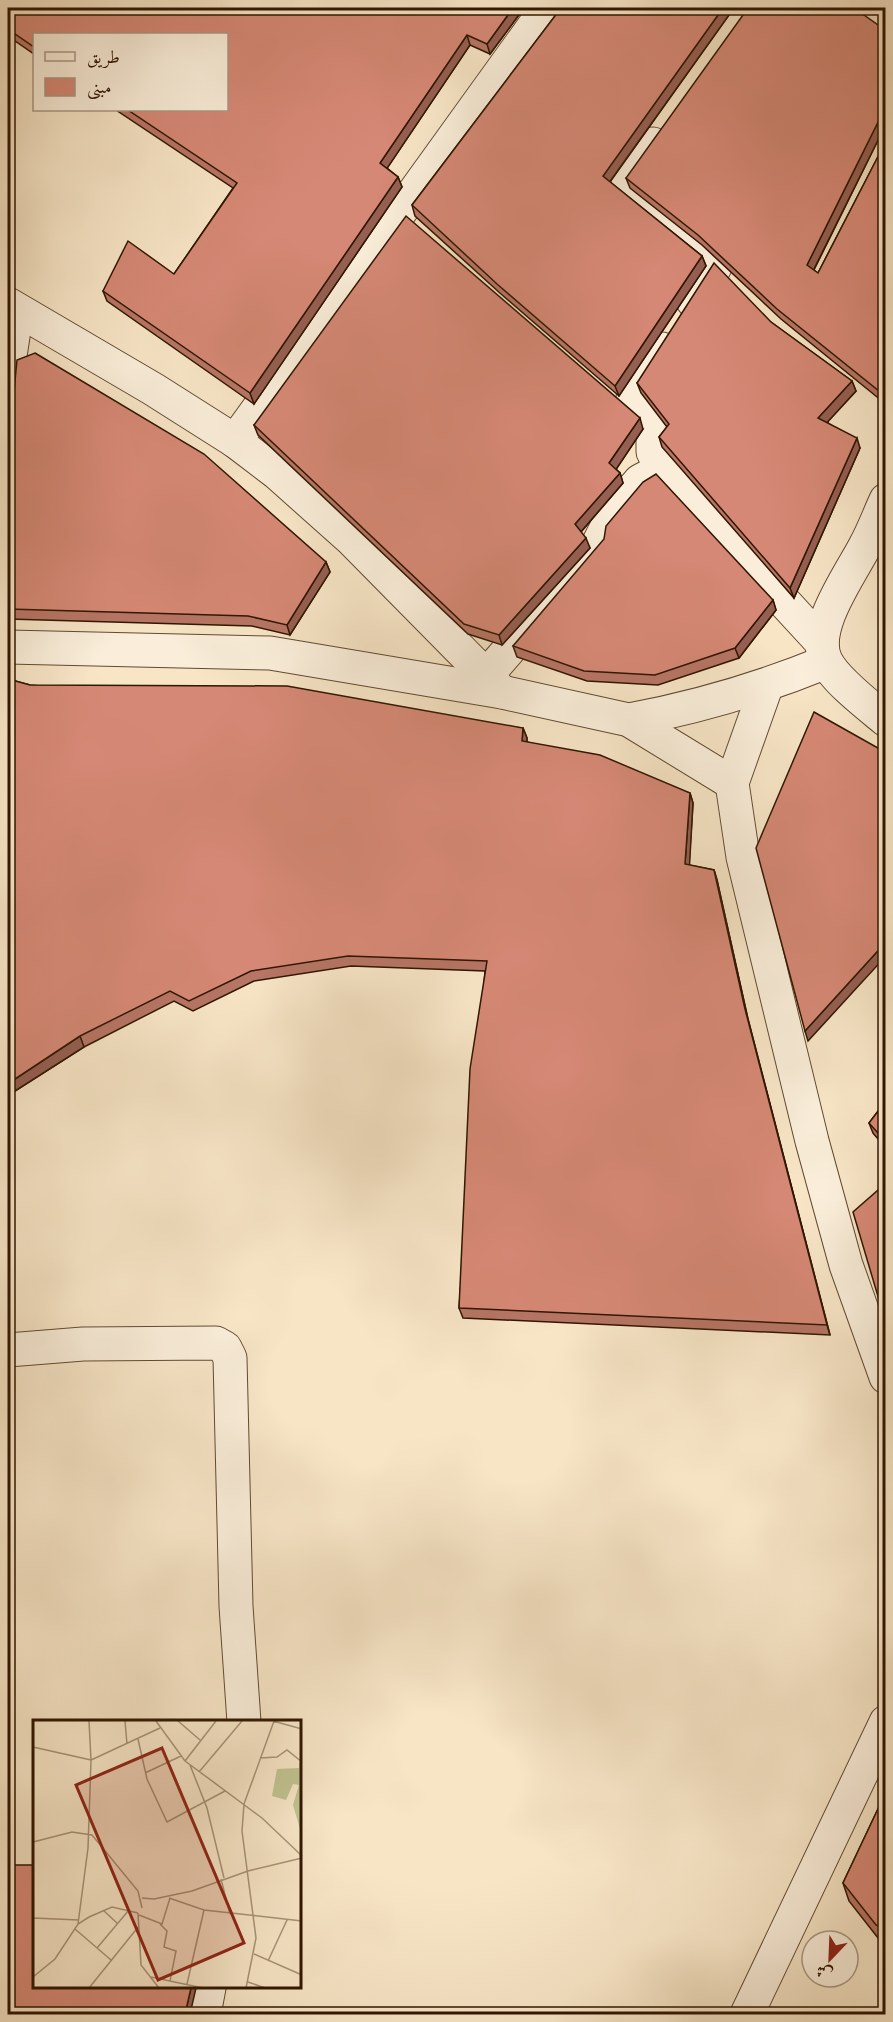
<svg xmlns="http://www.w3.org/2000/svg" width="893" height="2022" font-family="Alegreya,Amiri,serif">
  <rect width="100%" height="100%" fill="#f7e5c6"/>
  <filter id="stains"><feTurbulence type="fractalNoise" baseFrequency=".00333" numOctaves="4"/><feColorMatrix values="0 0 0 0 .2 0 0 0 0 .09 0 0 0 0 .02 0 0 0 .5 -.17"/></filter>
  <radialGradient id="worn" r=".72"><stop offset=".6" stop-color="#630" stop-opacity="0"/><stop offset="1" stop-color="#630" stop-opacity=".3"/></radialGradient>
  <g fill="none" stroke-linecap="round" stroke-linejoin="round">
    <defs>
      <g id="minor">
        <path d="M653,144L629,179L627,188L713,261L715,267L693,301"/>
        <path d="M8,304L153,389L235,441L277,473L351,539L502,692"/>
        <path d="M662,349L634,392L633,398L653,423V452L671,479"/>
        <path d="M8,369L17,310"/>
        <path d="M235,441L547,8"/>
        <path d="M886,500C879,515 873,532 865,546C850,575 810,629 826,661C835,680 869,706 886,720"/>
        <path d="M8,647L270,653L502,692L629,720L732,783"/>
        <path d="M487,675L595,550L616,509L640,481L653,474L671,479L822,643"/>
        <path d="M766,687L732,783L743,857L812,1141L846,1265L886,1377"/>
        <path d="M629,720C699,707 760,689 826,662"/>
        <path d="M8,1350L83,1344L216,1343L225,1348L230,1358L236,1606L244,1722"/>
        <path d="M204,2014L209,1988"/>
        <path d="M747,2014L886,1722"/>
      </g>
    </defs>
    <use href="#minor" stroke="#624a32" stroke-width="35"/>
    <use href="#minor" stroke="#faeeda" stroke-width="33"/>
  </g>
  <g fill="#b77565" stroke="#301601" stroke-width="1.5">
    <path d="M8,8H524L490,54L470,45L387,168L398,177L402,187L254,404L107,301L103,291L174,274L233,188L116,110H226L34,34V54L8,36Z"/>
    <path d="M561,8H734L610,182L702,256L706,266L619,396L501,294L415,216L412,205Z"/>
    <path d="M885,126L814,270L818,273L885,143L882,401L781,319L702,245L630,188L626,178Z"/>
    <path d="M771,322L852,381L856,391L827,422L860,448L794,598L662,447L659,437L667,427L641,393L637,383Z"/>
    <path d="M254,425L643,429L616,469L620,473L623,483L581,532L590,548L502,645L468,634L258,435Z"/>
    <path d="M8,452L326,562L330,572L290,635L252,626L8,619Z"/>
    <path d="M773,600L776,610L739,658L658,685L587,681L517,657L513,646Z"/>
    <path d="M8,679L30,685L523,728L527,738V742L690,793L693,803L689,865L714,870L717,880L748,1019L830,1335L463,1318L459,1308L485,971L351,966L254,981L193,1011L174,1001L84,1047L15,1091L8,1084Z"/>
    <path d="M885,1102V1147L873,1133L869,1123Z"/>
    <path d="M885,1794V1944L882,1943L849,1901L843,1883Z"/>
  </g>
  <g fill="#955f52" stroke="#301601" stroke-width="1.5">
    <path d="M513,8H524L490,54L487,44Z"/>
    <path d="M723,8H734L606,187L603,176Z"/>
    <path d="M467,35L470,45L384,173L380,163Z"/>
    <path d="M885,108V126L811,275L807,265Z"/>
    <path d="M398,177L402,187L254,404L250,393Z"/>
    <path d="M702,256L706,266L619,396L615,386Z"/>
    <path d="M885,376V394L882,401L879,391Z"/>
    <path d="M852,381L856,391L822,428L818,418Z"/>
    <path d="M640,418L643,429L613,474L609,463Z"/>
    <path d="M857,438L860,448L794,598L790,588Z"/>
    <path d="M620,473L623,483L579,534L575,524Z"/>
    <path d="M586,538L590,548L502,645L499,635Z"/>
    <path d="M326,562L330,572L290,635L287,625Z"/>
    <path d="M773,600L776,610L739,658L735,648Z"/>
    <path d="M523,728L527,738L526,751L522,741Z"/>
    <path d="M690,793L693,803L689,874L685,864Z"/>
    <path d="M714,870L717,880L748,1019L830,1335L827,1325L745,1009Z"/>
    <path d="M885,943V957L808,1041L805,1031Z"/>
    <path d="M80,1036L84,1047L15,1091L12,1081Z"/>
    <path d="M191,1988H196L190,2014H185Z"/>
  </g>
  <g fill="#d58875" stroke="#301601" stroke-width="1.5">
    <path d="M8,8H513L487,44L467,35L380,163L398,177L250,393L103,291L128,241L174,274L237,183L128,110H226V34H34V47L8,29Z"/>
    <path d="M561,8H723L603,176L702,256L615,386L497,284L412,205Z"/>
    <path d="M748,8H854L885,30V108L807,265L818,273L885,143V376L879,391L777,309L698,235L626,178Z"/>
    <path d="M406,216L640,418L609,463L620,473L575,524L586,538L499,635L464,624L254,425Z"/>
    <path d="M714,263L771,322L852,381L818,418L857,438L790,588L659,437L669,424L637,383Z"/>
    <path d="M35,353L204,454L326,562L287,625L248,616L8,609V452L17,360Z"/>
    <path d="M656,474L773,600L735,648L655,675L584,671L513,646L604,539L606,526L643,482Z"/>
    <path d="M8,679L30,685L287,686L523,728L522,741L600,755L690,793L685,864L714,870L745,1009L827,1325L459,1308L470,1069L487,961L348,956L251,971L189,1001L170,991L80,1036L12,1081L8,1077Z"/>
    <path d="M814,712L885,752V943L805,1031L756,848Z"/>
    <path d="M885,1102V1141L869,1123Z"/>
    <path d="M885,1184V1320L853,1212Z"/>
    <path d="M885,1794V1929L876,1925L843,1883Z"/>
    <path d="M8,1865H34V1988H191L185,2014H8Z"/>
  </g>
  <g transform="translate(33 1720)">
    <rect width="268" height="268" fill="#f7e5c6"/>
    <path d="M266,42L268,43L267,109L260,85L266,65L260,64L253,80L239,76L244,49L266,48Z" fill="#c1c392"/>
    <path fill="none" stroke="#a79277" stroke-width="1.5" d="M92,1L94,24M123,1L152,41L229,98L269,136M145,1L167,20M240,1L269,9M105,19L114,59L134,102L192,71M0,27L58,40L56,1M227,38L244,37L254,30L269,42M152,41L183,1M157,45L174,88L191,158M166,52L209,1M112,53L148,36M0,122L39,112L59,115L105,171L109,188M188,159L197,194M109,178L121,179L159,171L215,151L269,138M136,178L171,190L269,201M70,190L85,204M105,193L108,245L126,268M106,195L129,204L137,178M0,198L46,200M45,204L55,128L58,40L127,8M127,204L134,211L131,227L143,231L137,261M42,209L78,240M64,228L96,190M221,234L269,255M235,241L254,200M0,257L22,239L45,204L56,197L79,187L105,193M118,257L170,268M215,262L232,268M154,264L171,190M56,268L106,206M213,268L223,218L209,111L211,84L241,1"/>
    <path fill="#8f2418" fill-opacity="0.15" stroke="#8f2418" stroke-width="3" d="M129,28L211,223L125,260L43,65Z"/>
    <rect width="268" height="268" fill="none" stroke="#301601" stroke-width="3"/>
  </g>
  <rect width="893" height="2022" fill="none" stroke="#f7e5c6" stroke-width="30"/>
  <rect x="9" y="9" width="875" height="2004" fill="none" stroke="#301601" stroke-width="3"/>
  <rect x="15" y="15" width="863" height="1992" fill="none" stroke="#301601" stroke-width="1.5"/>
  <rect x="33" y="33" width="195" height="78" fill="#faeeda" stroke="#a99883" stroke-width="1.5"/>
  <rect x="45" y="52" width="30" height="9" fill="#faeeda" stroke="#a99883" stroke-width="1.5"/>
  <text x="87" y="63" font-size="18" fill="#301601">طريق</text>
  <rect x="45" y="78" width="30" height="18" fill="#d58875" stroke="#a99883" stroke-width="1.5"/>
  <text x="87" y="93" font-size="18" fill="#301601">مبنى</text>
  <g transform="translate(830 1959) rotate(203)"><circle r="28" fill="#faeeda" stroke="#a99883" stroke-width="1.5"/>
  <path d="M0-4.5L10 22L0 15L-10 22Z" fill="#8f2418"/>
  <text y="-9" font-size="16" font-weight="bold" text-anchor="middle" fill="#301601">ش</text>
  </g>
  <rect width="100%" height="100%" filter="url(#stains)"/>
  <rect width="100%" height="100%" fill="url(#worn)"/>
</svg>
